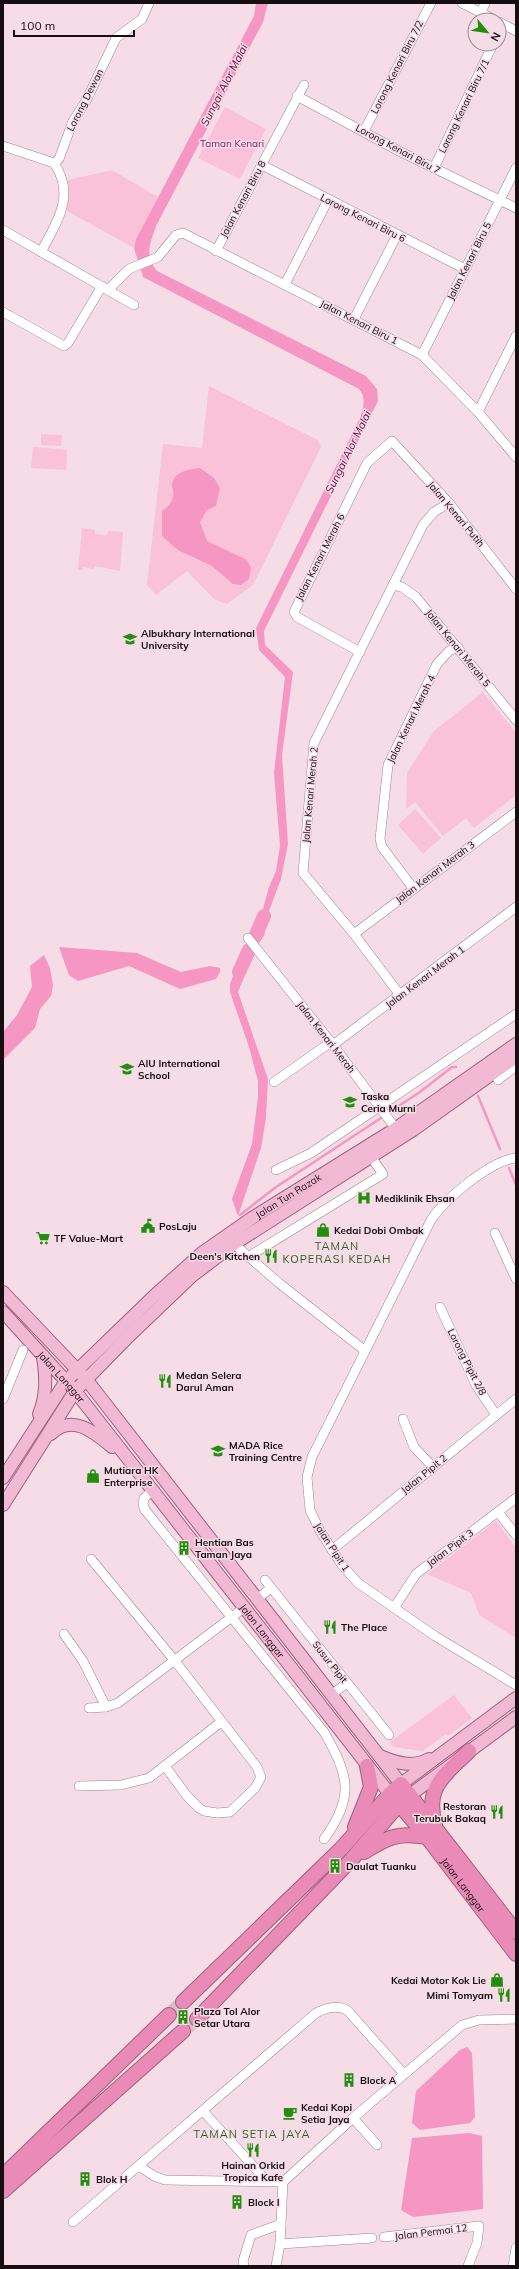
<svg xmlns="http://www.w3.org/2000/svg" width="519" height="2269" font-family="Mulish,sans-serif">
  <rect width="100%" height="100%" fill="#f6dce7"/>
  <g fill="#f9c2d9">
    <path d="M225,107L266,129L240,179L198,158Z"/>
    <path d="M112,170L158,197L136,239L134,248L67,211L68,180Z"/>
    <path d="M209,386L318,440L321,447L253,585L227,604L214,599L187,571L156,595L147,585L163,444L202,448Z"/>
    <path d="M41,434L62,435L61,446L41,445Z"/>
    <path d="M33,447L67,450L66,470L31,468Z"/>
    <path d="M82,528L95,530V534L107,535L108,531L123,532L120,571L95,566L94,569L83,567V570H78Z"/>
    <path d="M483,692L516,733V795L474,828L466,818L443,836L415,802L406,809L407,773L434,731Z"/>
    <path d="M415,809L441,838L423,854L398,825Z"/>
    <path d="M496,1521L516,1548V1638L479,1615L471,1593L427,1574Z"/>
    <path d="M454,1695L472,1718L448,1736L446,1734L423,1751L393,1747L390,1742Z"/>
  </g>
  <g fill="#f696c2">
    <path d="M256,3H268L263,22L156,226C150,245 144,254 157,271L366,376L377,389L378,401L264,631L265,645L293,672L282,755L288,844L281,879L266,919L264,937L254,932L260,920L269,887L276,871L280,846L274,773L285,677L259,650L256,628L359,420C363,411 367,397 359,389L143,277L134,248L136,239L254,16Z"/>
    <path d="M200,468L214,478L220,488L216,506L207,510L200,522L207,541L247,560L251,568L249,579L241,585L233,584L212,566L178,550L162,536V511C169,506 175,500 173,490C173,488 171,487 172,484C174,472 189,469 200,468Z"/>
    <path d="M59,947L137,953L181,972L210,966L220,968V972L216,979L180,989L129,966L78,981L69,975Z"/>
    <path d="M242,952L251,960L238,992L268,1079L266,1118L261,1148L238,1216L232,1199L252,1144L258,1097V1081L249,1047L230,992V984Z"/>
    <path d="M44,955L50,968L53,985L51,996L40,1009L35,1028L3,1060V1032L17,1015L32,987L30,966Z"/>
    <path d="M467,2047L472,2053L475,2117L470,2123L420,2130L412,2123L416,2091L460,2050Z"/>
    <path d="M469,2133L482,2136L483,2209L413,2217L401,2210L412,2138Z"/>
  </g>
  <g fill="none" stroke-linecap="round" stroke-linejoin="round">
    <g stroke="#f696c2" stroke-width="2.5">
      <path d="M478,1096L500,1149"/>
      <path d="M391,1111L420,1092L452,1067H456"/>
      <path d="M509,1168L516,1185"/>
      <path d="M240,1215L276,1187L381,1118"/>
    </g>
    <g stroke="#f696c2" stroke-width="14">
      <path d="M255,937L264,916"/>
      <path d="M239,972L249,950"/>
    </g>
    <g stroke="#d4bdc7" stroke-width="14" stroke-dasharray="14 7" stroke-linecap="butt">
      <path d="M169,2015L183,2002"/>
      <path d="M183,2031L197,2019"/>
    </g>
    <defs>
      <g id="minor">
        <path d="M462,3L495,20"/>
        <path d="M481,13L485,3"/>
        <path d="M499,22L516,31"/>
        <path d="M297,96L399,151L516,208"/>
        <path d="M364,131L431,3"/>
        <path d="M3,146L54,163"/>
        <path d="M262,165L465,269"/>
        <path d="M434,168L493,44"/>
        <path d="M3,230L134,305"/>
        <path d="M216,251L304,85"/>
        <path d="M41,252C57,222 76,195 54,163L59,159L73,121L86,101L116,38L142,19L149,3"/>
        <path d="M285,284L328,200"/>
        <path d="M108,290L129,269L158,257L176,235L183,233L422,355L478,412L516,457"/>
        <path d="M3,312L64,346L68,343L102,286"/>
        <path d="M354,319L397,235"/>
        <path d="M422,355L516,168"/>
        <path d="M478,412L516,336"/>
        <path d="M393,585L402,587L416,597L516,720"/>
        <path d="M360,652L297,617L294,612L367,463L392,441L449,503L516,589"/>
        <path d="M413,888L382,847L380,839L388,765L437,664L449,651L458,647"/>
        <path d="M354,934L516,812"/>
        <path d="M248,938L333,1045L399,1133"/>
        <path d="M400,995L354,934L303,873L314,743L423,525L434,512L449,503"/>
        <path d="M333,1045L516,907"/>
        <path d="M498,1080L516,1066"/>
        <path d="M274,1082L331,1042"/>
        <path d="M516,1158C491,1160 445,1199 431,1220L312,1457L307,1477L310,1510L320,1531L342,1565L358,1583L435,1636L516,1685"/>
        <path d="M276,1170L311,1153L516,1014"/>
        <path d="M495,1233L516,1279"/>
        <path d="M234,1244L279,1283L364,1350"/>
        <path d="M248,1257L383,1174L371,1157"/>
        <path d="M440,1307L476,1385L496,1415"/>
        <path d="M3,1399L23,1350"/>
        <path d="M403,1419L414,1447L432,1466"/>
        <path d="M153,1490L144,1498L143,1504L145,1510L324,1732C348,1774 356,1796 324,1839"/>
        <path d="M498,1512L516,1535"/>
        <path d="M332,1550L516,1399"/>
        <path d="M91,1559L175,1661L257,1767L261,1777L255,1788L230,1812L217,1813L204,1811L199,1808L187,1796L165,1766"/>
        <path d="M265,1580L389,1735"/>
        <path d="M257,1599L271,1588"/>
        <path d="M394,1608L416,1574L516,1498"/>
        <path d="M64,1634L83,1661L106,1707L118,1703L245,1607"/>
        <path d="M331,1695L347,1683"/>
        <path d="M89,1708L106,1707"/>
        <path d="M79,1786L121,1785L149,1778L221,1722"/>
        <path d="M203,2111L266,2180"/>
        <path d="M353,2118L377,2145"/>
        <path d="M139,2166L154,2176L165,2180L283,2182L353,2118L462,2025L479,2020L516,2019"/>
        <path d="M73,2222L316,2013C326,2008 338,2004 348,2011L404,2074"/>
        <path d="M384,2237L479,2226L477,2243L468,2266"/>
        <path d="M280,2244L372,2238"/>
        <path d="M244,2266L243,2261L251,2235L281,2224"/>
        <path d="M276,2266L280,2244L283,2182"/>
        <path d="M513,2266L516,2248"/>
      </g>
      <g id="major">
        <path d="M3,1292L86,1379L401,1784L516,1698"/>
        <path id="s1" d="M3,1312L75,1391L390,1794"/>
        <path d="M39,1414C47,1395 46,1377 43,1356"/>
        <path d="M51,1434C72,1413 94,1432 112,1447"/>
        <path id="s2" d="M3,1478L66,1381L154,1296L202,1253L252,1218L395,1129L516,1044"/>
        <path d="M3,1505L75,1391L126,1339L192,1276L234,1244L413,1130L516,1057"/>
        <path d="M380,1756C396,1763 413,1768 429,1759"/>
        <path d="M410,1795L516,1717"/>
      </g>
      <g id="highway">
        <path id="s3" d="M394,1798L427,1837L516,1954"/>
        <path d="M435,1824C424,1787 446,1774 469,1751"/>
        <path d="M355,1827L371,1787L367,1766"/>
        <path d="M364,1852C388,1837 398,1832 427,1837"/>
        <path d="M183,2002L341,1849L390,1794L401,1784L516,1932"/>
        <path d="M197,2019L351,1860L399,1804L410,1795"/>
        <path d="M3,2176L169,2015"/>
        <path d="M3,2191L183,2031"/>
      </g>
    </defs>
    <use href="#minor" stroke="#9c858e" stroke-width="10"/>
    <use href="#major" stroke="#a05f7d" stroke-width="14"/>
    <use href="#highway" stroke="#a05f7d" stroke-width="16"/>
    <use href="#minor" stroke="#fff" stroke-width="9"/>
    <use href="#major" stroke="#f2b9d4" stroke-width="12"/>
    <use href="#highway" stroke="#ea8bb7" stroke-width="14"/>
  </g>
  <defs>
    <symbol id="university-bare" viewBox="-9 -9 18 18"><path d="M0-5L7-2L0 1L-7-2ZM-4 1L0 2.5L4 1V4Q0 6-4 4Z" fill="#238d0e" stroke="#f6dce7" stroke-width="2.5" paint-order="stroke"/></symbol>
    <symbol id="school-bare" viewBox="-9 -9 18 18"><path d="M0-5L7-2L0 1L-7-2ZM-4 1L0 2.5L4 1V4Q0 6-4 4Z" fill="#238d0e" stroke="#f6dce7" stroke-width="2.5" paint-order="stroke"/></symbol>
    <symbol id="hospital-bare" viewBox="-9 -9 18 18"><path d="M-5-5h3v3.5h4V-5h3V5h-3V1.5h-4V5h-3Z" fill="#238d0e" stroke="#f6dce7" stroke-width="2.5" paint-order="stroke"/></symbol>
    <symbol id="civic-bare" viewBox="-9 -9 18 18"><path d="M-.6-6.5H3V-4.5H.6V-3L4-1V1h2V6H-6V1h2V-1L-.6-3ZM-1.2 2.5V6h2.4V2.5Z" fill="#238d0e" stroke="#f6dce7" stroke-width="2.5" paint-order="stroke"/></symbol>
    <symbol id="shop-bare" viewBox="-9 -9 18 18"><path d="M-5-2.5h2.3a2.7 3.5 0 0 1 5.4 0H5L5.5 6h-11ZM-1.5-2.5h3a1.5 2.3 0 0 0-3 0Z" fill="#238d0e" stroke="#f6dce7" stroke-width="2.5" paint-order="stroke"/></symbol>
    <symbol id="supermarket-bare" viewBox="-9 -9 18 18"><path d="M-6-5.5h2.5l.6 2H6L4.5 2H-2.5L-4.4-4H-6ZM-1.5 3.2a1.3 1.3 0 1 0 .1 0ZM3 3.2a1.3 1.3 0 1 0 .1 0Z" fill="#238d0e" stroke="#f6dce7" stroke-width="2.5" paint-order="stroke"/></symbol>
    <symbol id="restaurant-bare" viewBox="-9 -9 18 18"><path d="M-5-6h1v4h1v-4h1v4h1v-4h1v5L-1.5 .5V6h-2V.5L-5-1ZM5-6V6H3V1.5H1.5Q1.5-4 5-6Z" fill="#238d0e" stroke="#f6dce7" stroke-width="2.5" paint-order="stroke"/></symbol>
    <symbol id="building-bare" viewBox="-9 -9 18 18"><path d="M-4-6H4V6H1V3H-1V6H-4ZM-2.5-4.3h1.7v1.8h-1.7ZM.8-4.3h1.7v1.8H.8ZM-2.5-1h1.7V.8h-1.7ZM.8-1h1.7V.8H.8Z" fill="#238d0e" stroke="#f6dce7" stroke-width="2.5" paint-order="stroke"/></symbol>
    <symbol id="cafe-bare" viewBox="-9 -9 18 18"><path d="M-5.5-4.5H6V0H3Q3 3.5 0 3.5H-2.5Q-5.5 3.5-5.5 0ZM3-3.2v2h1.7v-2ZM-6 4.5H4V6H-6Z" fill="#238d0e" stroke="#f6dce7" stroke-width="2.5" paint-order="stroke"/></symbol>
  </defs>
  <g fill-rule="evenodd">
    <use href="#university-bare" x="120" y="629" width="20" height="20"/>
    <use href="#school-bare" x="117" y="1059" width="20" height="20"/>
    <use href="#school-bare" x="340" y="1092" width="20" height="20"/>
    <use href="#hospital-bare" x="354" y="1188" width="20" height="20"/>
    <use href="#civic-bare" x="138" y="1216" width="20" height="20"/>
    <use href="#shop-bare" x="313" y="1220" width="20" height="20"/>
    <use href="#supermarket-bare" x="33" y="1228" width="20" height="20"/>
    <use href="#restaurant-bare" x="261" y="1246" width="20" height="20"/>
    <use href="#restaurant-bare" x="155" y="1371" width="20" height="20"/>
    <use href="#university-bare" x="208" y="1441" width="20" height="20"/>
    <use href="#shop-bare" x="83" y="1466" width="20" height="20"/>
    <use href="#building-bare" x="174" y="1538" width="20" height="20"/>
    <use href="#restaurant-bare" x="320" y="1617" width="20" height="20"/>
    <use href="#restaurant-bare" x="487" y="1802" width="20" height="20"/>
    <use href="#building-bare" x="325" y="1856" width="20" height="20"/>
    <use href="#shop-bare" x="487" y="1970" width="20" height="20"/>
    <use href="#restaurant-bare" x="494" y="1985" width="20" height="20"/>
    <use href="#building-bare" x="173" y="2007" width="20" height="20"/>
    <use href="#building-bare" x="339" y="2070" width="20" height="20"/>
    <use href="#cafe-bare" x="280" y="2103" width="20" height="20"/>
    <use href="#restaurant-bare" x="243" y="2140" width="20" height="20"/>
    <use href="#building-bare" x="75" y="2169" width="20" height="20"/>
    <use href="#building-bare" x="227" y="2192" width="20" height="20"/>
  </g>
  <g text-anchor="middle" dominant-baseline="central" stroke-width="3" stroke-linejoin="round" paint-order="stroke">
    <g font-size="10" fill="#160e11" stroke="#f6dce7">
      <text transform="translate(397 67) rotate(-63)">Lorong Kenari Biru 7/2</text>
      <text transform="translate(85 100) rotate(-63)">Lorong Dewan</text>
      <text transform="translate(464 106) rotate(-64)">Lorong Kenari Biru 7/1</text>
      <text transform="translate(398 149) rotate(28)">Lorong Kenari Biru 7</text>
      <text transform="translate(243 199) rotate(-62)">Jalan Kenari Biru 8</text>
      <text transform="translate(363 218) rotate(27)">Lorong Kenari Biru 6</text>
      <text transform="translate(469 261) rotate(-63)">Jalan Kenari Biru 5</text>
      <text transform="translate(359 322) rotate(27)">Jalan Kenari Biru 1</text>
      <text transform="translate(456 514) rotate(50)">Jalan Kenari Putih</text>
      <text transform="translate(320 557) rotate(-63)">Jalan Kenari Merah 6</text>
      <text transform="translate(458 648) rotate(51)">Jalan Kenari Merah 5</text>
      <text transform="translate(411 719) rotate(-64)">Jalan Kenari Merah 4</text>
      <text transform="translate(310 795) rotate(-85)">Jalan Kenari Merah 2</text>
      <text transform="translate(435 872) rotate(-37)">Jalan Kenari Merah 3</text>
      <text transform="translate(425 977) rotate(-37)">Jalan Kenari Merah 1</text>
      <text transform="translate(326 1037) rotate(52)">Jalan Kenari Merah</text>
      <text stroke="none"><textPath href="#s2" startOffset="406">Jalan Tun Razak</textPath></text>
      <text transform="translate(467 1362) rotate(63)">Lorong Pipit 2/8</text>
      <text stroke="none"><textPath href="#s1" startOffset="87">Jalan Langgar</textPath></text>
      <text transform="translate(424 1474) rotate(-39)">Jalan Pipit 2</text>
      <text transform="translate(332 1547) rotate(57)">Jalan Pipit 1</text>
      <text transform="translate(450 1548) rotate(-37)">Jalan Pipit 3</text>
      <text stroke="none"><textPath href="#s1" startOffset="411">Jalan Langgar</textPath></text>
      <text transform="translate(330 1662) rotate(52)">Susur Pipit</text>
      <text stroke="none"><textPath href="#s3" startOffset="111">Jalan Langgar</textPath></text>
      <text transform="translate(431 2232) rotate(-7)">Jalan Permai 12</text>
    </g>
    <g font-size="10" fill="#8a1b5a" stroke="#f6dce7">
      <text x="232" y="143">Taman Kenari</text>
    </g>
    <g font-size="10" font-weight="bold" fill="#160e11" stroke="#f6dce7" text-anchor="start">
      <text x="141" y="633">Albukhary International<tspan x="141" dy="12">University</tspan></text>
      <text x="138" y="1063">AIU International<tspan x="138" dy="12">School</tspan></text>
      <text x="361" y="1096">Taska<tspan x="361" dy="12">Ceria Murni</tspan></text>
      <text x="375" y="1198">Mediklinik Ehsan</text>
      <text x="159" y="1226">PosLaju</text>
      <text x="334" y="1230">Kedai Dobi Ombak</text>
      <text x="54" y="1238">TF Value-Mart</text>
      <text x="260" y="1256" text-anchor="end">Deen's Kitchen</text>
      <text x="176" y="1375">Medan Selera<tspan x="176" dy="12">Darul Aman</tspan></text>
      <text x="229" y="1445">MADA Rice<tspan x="229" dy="12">Training Centre</tspan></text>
      <text x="104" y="1470">Mutiara HK<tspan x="104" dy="12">Enterprise</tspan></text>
      <text x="195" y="1542">Hentian Bas<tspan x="195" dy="12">Taman Jaya</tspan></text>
      <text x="341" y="1627">The Place</text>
      <text x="486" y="1806" text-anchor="end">Restoran<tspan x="486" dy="12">Terubuk Bakaq</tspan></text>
      <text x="346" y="1866">Daulat Tuanku</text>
      <text x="486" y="1980" text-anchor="end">Kedai Motor Kok Lie</text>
      <text x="493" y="1995" text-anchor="end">Mimi Tomyam</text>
      <text x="194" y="2011">Plaza Tol Alor<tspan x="194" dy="12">Setar Utara</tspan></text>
      <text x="360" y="2080">Block A</text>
      <text x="301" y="2107">Kedai Kopi<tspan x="301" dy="12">Setia Jaya</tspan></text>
      <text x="253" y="2165" text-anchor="middle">Hainan Orkid<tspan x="253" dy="12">Tropica Kafe</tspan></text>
      <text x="96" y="2179">Blok H</text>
      <text x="248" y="2202">Block I</text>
    </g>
    <g font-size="11" font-style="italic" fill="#5e083b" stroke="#f6dce7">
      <text transform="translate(224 85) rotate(-63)">Sungai Alor Malai</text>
      <text transform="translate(348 452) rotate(-64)">Sungai Alor Malai</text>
    </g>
    <g font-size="11" letter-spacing="1" fill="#2d5d26" stroke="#f6dce7">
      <text x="337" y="1246">TAMAN<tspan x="337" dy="13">KOPERASI KEDAH</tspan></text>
      <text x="252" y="2134">TAMAN SETIA JAYA</text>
    </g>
  </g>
  <rect width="519" height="2269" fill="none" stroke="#160e11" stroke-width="8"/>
  <g transform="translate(487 32) rotate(119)"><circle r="19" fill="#f6dce7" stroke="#9c8a91"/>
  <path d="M0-3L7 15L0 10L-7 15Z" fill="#238d0e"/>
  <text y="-6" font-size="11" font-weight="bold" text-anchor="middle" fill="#160e11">N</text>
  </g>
  <path d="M14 30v6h120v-6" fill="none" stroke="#160e11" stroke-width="2"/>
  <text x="20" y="30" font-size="12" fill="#160e11" stroke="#f6dce7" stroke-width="3" paint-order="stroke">100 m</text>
</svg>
